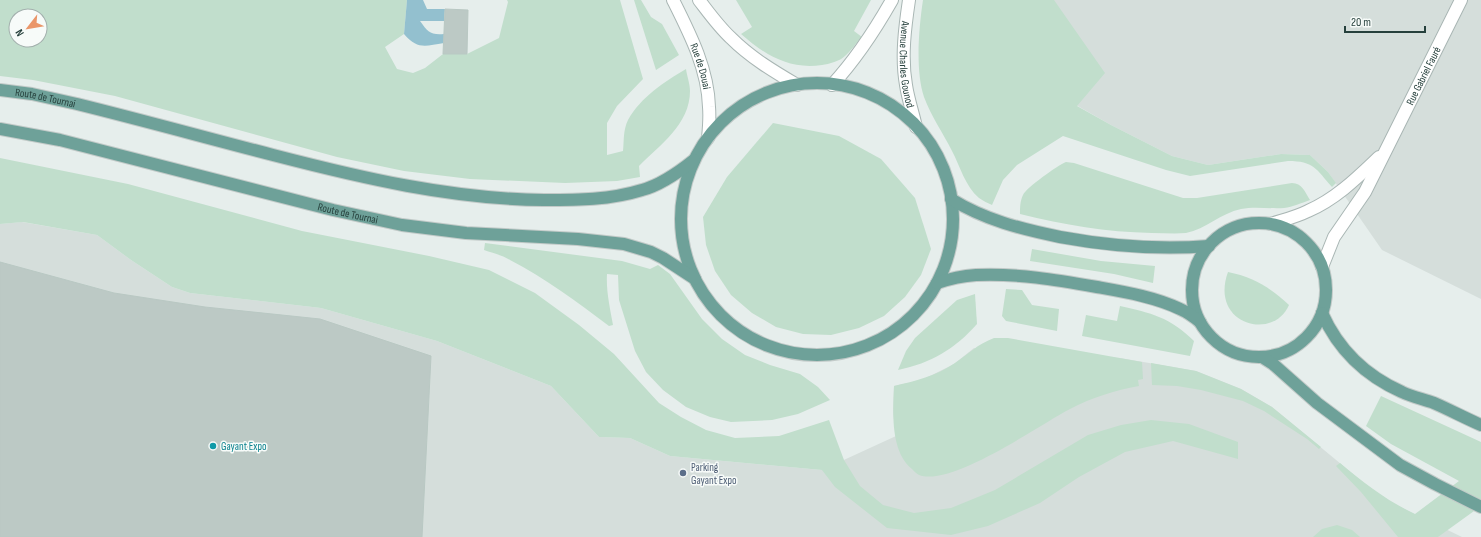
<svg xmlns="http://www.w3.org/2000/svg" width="1481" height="537" font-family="'Sofia Sans Condensed',sans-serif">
  <rect width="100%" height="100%" fill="#e6eeec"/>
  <g fill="#d5dedb">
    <path d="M1007,0H1481V299L1382,250L1328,172L1310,155L1281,154L1208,165L1172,156L1111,125L1076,105Z"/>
    <path d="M22,222L97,235L131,260L172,287L190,293L321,308L437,341L551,386L599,437L630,438L670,456L822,470L896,436L893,412L894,386L922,380L954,364L974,348L1120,358L1196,371L1241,389L1272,407L1370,488L1396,505L1462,537H0V224Z"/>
  </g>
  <g fill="#c1decc" fill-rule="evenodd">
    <path d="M0,0H407L404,34L385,47L397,69L413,73L425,68L443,54H467L499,38L508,2L507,0H620L643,79L617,106L607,123V155L623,151C624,141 623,130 628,120C641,97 664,82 686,69C687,76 690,84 690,91C690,124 660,145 639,166L640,177L617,181L565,183L470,179L404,171L337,157L115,96L33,80L0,76ZM16,16H40V40H16Z"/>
    <path d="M634,0H641L651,17L662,24L679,55L656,70Z"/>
    <path d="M736,0H871L854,31L862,37C856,43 851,51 845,56C840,61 829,64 822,65C789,70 765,55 741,34L752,27Z"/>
    <path d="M923,0H1054L1105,73L1077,106L1111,125L1172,156L1208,165L1281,154L1310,155L1328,172L1336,183L1332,187C1316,169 1314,161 1288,161L1190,176L1166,170L1063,136L1017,165L1003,180L992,205C988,203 983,201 979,198C965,186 960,166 952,151C943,133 931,116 924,97C915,70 919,27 923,0Z"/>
    <path d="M773,123L839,136L881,159L915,198L931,249L921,275L905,297L884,316L859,328L831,335L803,334L776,327L752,313L731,295L715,271L706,245L703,217L727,177Z"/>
    <path d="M0,158L128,184L302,231L429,256L489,270L535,293L579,325L614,354L659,403L681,417L706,430L735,438L779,436L829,420L844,460L860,486L883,505L914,513L951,508L995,490L1088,435L1121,425L1151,420L1189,424L1238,442V459L1173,441L1125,452L1079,477L1040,503L988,526L951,535L887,528L835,487L822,470L670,456L630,438L599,437L551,386L437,341L321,308L190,293L172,287L131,260L97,235L23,222L0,224Z"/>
    <path d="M1066,162L1074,163L1183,198H1197L1292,183C1302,183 1305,192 1310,200C1301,203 1293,207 1284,208C1269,209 1255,206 1241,209C1221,213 1206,229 1186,233C1175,234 1163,233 1152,233C1105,232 1065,225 1020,214C1020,208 1020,201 1023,195C1026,188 1058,165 1066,162Z"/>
    <path d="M485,243L622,261L650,269L658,265L670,274L702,319L722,339L745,355L770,365L800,374L818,387L830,400L798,414L772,420L731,422L710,417L686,407L663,390L646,372L635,351L619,300L618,275L607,274C606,291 610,308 613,325L609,326C577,302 545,278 510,260C502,255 492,253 484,250Z"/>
    <path d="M1032,249L1101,261L1155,266L1153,283L1114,274L1030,261Z"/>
    <path d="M1228,272C1253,277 1271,288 1289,305C1273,342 1209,324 1228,272Z"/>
    <path d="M1006,289L1022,290L1032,305L1059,309L1057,331L1006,321L1002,316Z"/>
    <path d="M975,294L977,324C955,349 931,363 898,370L906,351L915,338L957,300Z"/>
    <path d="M1120,306C1151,313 1170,317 1194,341L1190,356L1082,336L1086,315L1117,321Z"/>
    <path d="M994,338H1008L1142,362L1143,379L1138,380L1139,386C1115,390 1091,398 1070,409C1039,425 952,487 919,475C917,474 914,471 912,469C890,451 893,412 894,386C915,381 936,376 955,363C970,353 976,345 994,338Z"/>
    <path d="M1151,363L1196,371L1241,389L1272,407L1321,447L1319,449L1307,439L1264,411L1243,401L1201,390L1177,386L1152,385Z"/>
    <path d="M1381,396L1481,442V506L1438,537H1398L1361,492L1336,466L1340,463C1364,483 1387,501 1415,514L1459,481L1391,444L1366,426Z"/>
    <path d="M1337,525L1352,530L1360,537H1313L1322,529Z"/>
  </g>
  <path fill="#93c0cf" d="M407,0H423L427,9H445L444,21H420C428,32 430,35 444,34V43C425,46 418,50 404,34Z"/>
  <g fill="#bcc9c5" stroke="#b9c8c3">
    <path d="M445,9L468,10L467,54H443Z"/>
    <path d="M0,262L114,293L205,307L320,319L431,356L422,537H0Z"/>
  </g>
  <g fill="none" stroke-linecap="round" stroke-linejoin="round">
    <defs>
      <g id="minor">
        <path id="s1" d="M673,0C690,34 708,69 709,107C710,118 709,128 708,138"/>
        <path d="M699,0C709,13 719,27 731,38C750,57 773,71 797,85"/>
        <path id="s2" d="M909,0C905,27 901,57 906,85C908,99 913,113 916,127"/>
        <path d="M832,85C856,59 875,30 892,0"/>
        <path d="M1271,224C1283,220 1296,217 1308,211C1336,199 1358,177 1379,157"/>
        <path id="s3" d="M1322,267L1334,237L1365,192L1461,0"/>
      </g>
      <g id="major">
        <circle cx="817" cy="219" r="136"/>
        <path id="s4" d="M0,90L32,94L77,104C142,120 207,138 273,155C362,178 451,199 544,200C577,200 610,200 642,190C661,185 679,172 694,160"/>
        <path id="s5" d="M0,129L60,140L333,210L402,225L466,233L578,239L624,244L651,252L663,258L695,279"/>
        <path d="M951,199C985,220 1021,229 1060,237C1109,246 1159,250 1209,246"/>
        <circle cx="1259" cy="290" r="67"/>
        <path d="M937,283C949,279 962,276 976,275C1016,273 1057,280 1097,287C1125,292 1155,297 1180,309C1187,312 1194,317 1200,322"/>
        <path d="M1322,313C1338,349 1366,376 1402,392C1412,397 1423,399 1434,403C1450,410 1465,418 1481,425"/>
        <path d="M1262,357L1273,364L1317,403L1400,465L1435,484L1481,507"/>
      </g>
    </defs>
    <use href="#minor" stroke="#a9b6b4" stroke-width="14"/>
    <use href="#major" stroke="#c2cac8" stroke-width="14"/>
    <use href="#minor" stroke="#fff" stroke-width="12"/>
    <use href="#major" stroke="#6ea199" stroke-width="12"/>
  </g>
  <circle fill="#0f9aa8" stroke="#f7fbf9" stroke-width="1.5" cx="213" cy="446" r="4"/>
  <circle fill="#5c6f8a" stroke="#f7fbf9" stroke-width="1.5" cx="683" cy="473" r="4"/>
  <g text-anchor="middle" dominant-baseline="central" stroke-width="3" stroke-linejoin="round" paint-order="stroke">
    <g font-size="11" fill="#26403c" stroke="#f7fbf9">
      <text stroke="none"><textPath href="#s2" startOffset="65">Avenue Charles Gounod</textPath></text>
      <text stroke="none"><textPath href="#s1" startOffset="72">Rue de Douai</textPath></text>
      <text stroke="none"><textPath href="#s3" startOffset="217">Rue Gabriel Fauré</textPath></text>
      <text stroke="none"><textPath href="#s4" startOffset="46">Route de Tournai</textPath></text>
      <text stroke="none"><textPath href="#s5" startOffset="358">Route de Tournai</textPath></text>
    </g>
    <g font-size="11" fill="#0d838f" stroke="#f7fbf9" text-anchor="start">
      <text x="221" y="446">Gayant Expo</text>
    </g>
    <g font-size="11" fill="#4e5e75" stroke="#f7fbf9" text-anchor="start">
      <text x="691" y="467">Parking<tspan x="691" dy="13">Gayant Expo</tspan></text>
    </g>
  </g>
  <g transform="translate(28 28) rotate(239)"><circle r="19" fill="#f7fbf9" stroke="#a3b0ad"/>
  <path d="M0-3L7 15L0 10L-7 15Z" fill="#ea9669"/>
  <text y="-6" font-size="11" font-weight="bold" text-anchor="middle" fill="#26403c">N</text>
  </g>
  <path d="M1345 26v6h80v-6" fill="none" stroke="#26403c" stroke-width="2"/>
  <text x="1351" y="26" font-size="12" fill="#26403c" stroke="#f7fbf9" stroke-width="3" paint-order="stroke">20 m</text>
</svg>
